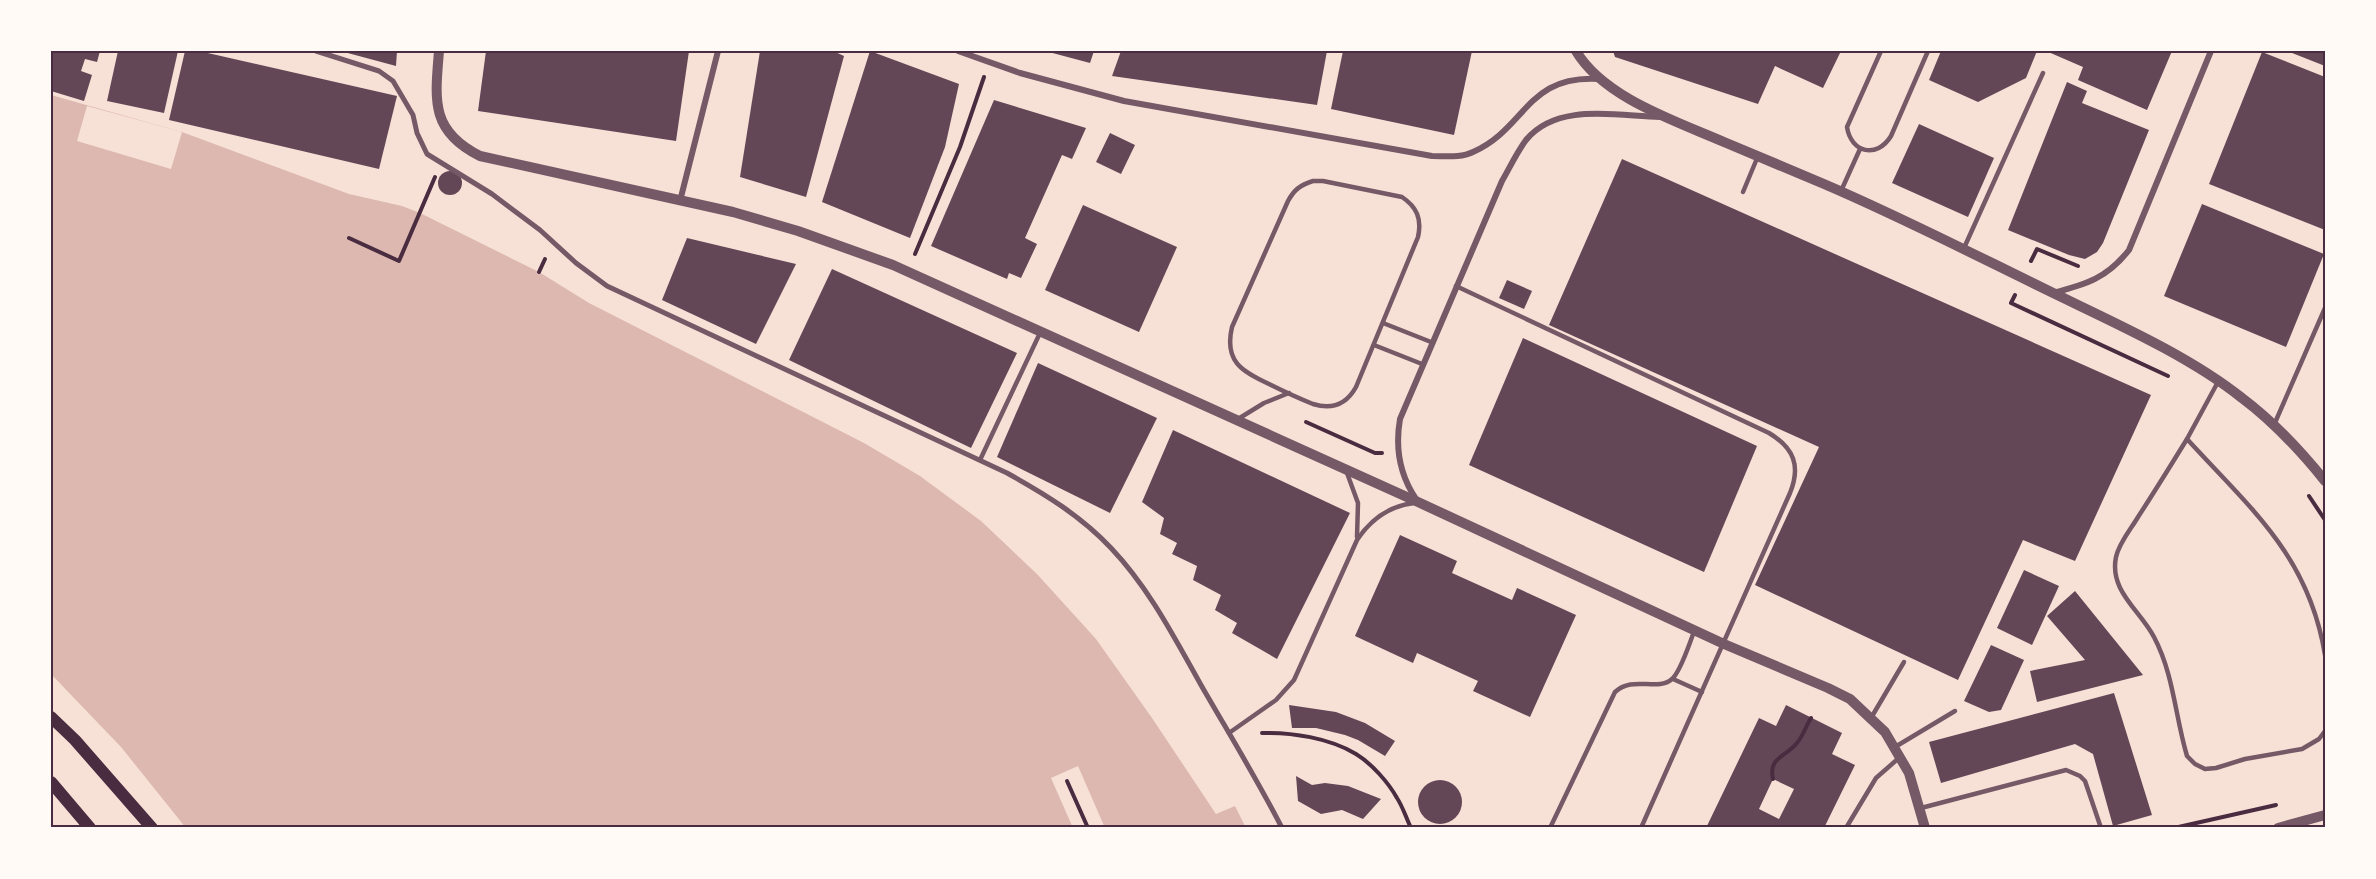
<svg xmlns="http://www.w3.org/2000/svg" width="2376" height="879" font-family="'Nunito Sans',sans-serif">
  <rect width="100%" height="100%" fill="#f7e1d7"/>
  <path fill="#dcb8b0" d="M51,95L182,132L349,194L402,206L420,213L539,272L589,303L864,443L920,476L981,521L1037,574L1096,639L1152,718L1216,814L1235,806L1246,828H186L121,747L51,674Z"/>
  <g fill="#f7e1d7">
    <path d="M87,106L182,132L171,169L77,141Z"/>
    <path d="M1078,766L1105,828H1073L1051,778Z"/>
  </g>
  <g fill="#644757" fill-rule="evenodd">
    <path d="M51,51H100L97,62L85,59L81,71L92,75L84,101L51,91Z"/>
    <path d="M118,51H178L164,113L107,101Z"/>
    <path d="M185,51H199L397,96L379,169L169,120Z"/>
    <path d="M344,51H397L396,66L344,52Z"/>
    <path d="M486,51H689L676,141L478,111Z"/>
    <path d="M760,51H833L844,56L806,197L740,177Z"/>
    <path d="M870,51L959,84L945,147L910,238L822,202Z"/>
    <path d="M1045,51H1094L1090,63Z"/>
    <path d="M1121,51H1327L1317,105L1112,76Z"/>
    <path d="M1343,51H1472L1454,135L1331,109Z"/>
    <path d="M1613,51H1841L1823,88L1775,66L1758,104L1615,57Z"/>
    <path d="M1941,51H2037L2026,78L1978,102L1929,80Z"/>
    <path d="M2046,51H2172L2147,110L2078,80L2083,67Z"/>
    <path d="M2287,51H2325V66Z"/>
    <path d="M2262,52L2325,77V230L2209,184Z"/>
    <path d="M2067,82L2087,91L2082,103L2149,130L2103,243L2097,252L2085,259L2069,255L2008,230Z"/>
    <path d="M994,100L1086,128L1072,159L1062,155L1025,238L1037,244L1021,278L1009,273L1007,279L931,246Z"/>
    <path d="M1919,124L1994,158L1968,217L1892,183Z"/>
    <path d="M1110,133L1135,145L1121,174L1096,162Z"/>
    <path d="M1622,159L2151,395L2075,561L2023,540L1958,680L1755,585L1819,447L1549,325Z"/>
    <circle cx="450" cy="183" r="12"/>
    <path d="M2202,204L2324,254L2286,347L2164,296Z"/>
    <path d="M1083,205L1177,247L1139,332L1045,290Z"/>
    <path d="M687,238L796,264L756,344L662,300Z"/>
    <path d="M832,269L1017,353L971,448L789,360Z"/>
    <path d="M1507,280L1532,291L1524,309L1499,298Z"/>
    <path d="M1523,338L1757,446L1704,572L1469,465Z"/>
    <path d="M1038,363L1157,418L1110,513L997,457Z"/>
    <path d="M1173,430L1350,513L1277,659L1232,633L1237,623L1215,610L1221,595L1193,580L1197,566L1172,554L1177,543L1160,534L1164,518L1142,502Z"/>
    <path d="M1400,535L1457,561L1452,573L1512,600L1517,588L1576,615L1530,717L1473,691L1478,681L1417,653L1413,663L1355,636Z"/>
    <path d="M2024,570L2059,586L2032,645L1997,628Z"/>
    <path d="M2075,591L2143,675L2037,702L2030,671L2085,660L2047,616Z"/>
    <path d="M1991,645L2024,660L2001,710L1989,712L1964,701Z"/>
    <path d="M2114,693L2152,815L2113,826L2093,754L2075,744L1941,783L1929,742Z"/>
    <path d="M1289,705L1336,712L1365,723L1395,741L1385,756L1358,740L1345,735L1316,728H1292Z"/>
    <path d="M1786,705L1842,733L1832,754L1855,765L1824,828H1706L1759,718L1776,726ZM1773,779L1794,789L1779,819L1759,809Z"/>
    <path d="M1296,776L1312,785L1325,783L1348,786L1381,799L1363,819L1342,810L1321,814L1298,801Z"/>
    <circle cx="1440" cy="802" r="22"/>
  </g>
  <g fill="none" stroke-linecap="round" stroke-linejoin="round">
    <g stroke="#4a2c40" stroke-width="4">
      <path d="M349,238L399,261L435,177"/>
      <path d="M915,254L960,147L984,77"/>
      <path d="M2031,261L2037,249L2078,266"/>
      <path d="M539,272L545,259"/>
      <path d="M2015,295L2011,303L2168,376"/>
      <path d="M1306,422L1375,453H1382"/>
      <path d="M2309,496L2325,520"/>
      <path d="M1262,733C1291,732 1330,738 1356,754C1372,764 1388,782 1397,798C1403,807 1406,818 1411,828"/>
      <path d="M1773,779C1768,757 1786,757 1797,743C1803,736 1806,726 1811,718"/>
      <path d="M1067,781L1088,828"/>
      <path d="M2174,828L2276,805"/>
    </g>
    <g stroke="#755966" stroke-width="4.5">
      <path d="M1881,51L1847,127C1851,153 1877,159 1891,136L1928,51"/>
      <path d="M1313,181H1323L1402,197C1417,207 1422,219 1418,237L1356,387C1346,405 1332,410 1313,404C1298,398 1283,391 1269,384C1241,371 1224,361 1232,327L1288,201C1294,190 1300,185 1313,181Z"/>
      <path d="M1841,191L1860,149"/>
      <path d="M1743,192L1758,156"/>
      <path d="M1964,248L2043,73"/>
      <path d="M1456,286L1769,433C1794,448 1801,466 1790,493L1641,828"/>
      <path d="M1383,323L1431,342"/>
      <path d="M1374,345L1422,364"/>
      <path d="M1238,419L1264,403L1289,393"/>
      <path d="M2274,425L2325,308"/>
      <path d="M2187,439L2219,380"/>
      <path d="M980,460L1040,333"/>
      <path d="M1347,473L1358,503L1357,537"/>
      <path d="M2325,655C2309,556 2251,509 2187,439C2171,465 2155,491 2138,517C2131,529 2119,543 2116,557C2109,591 2140,610 2154,637C2174,675 2175,716 2187,756L2195,764L2205,769L2216,768L2245,759L2302,749L2319,739L2325,731"/>
      <path d="M1673,679L1702,692"/>
      <path d="M1871,718L1904,662"/>
      <path d="M1229,733L1276,700L1294,680L1357,540C1371,519 1389,506 1414,503"/>
      <path d="M1895,747L1955,711"/>
      <path d="M1921,808L2066,770L2080,776L2085,781L2101,828"/>
      <path d="M1550,828L1615,692C1633,675 1657,692 1672,679C1681,671 1689,644 1694,632"/>
      <path d="M1846,828L1876,778L1900,757"/>
    </g>
    <path stroke="#755966" stroke-width="5" d="M316,51L379,71L393,81L413,115L417,133L427,154L492,194L540,230L576,263L607,286L1007,473C1045,494 1081,516 1111,548C1149,588 1174,637 1201,685C1228,732 1257,779 1282,828"/>
    <g stroke="#755966" stroke-width="6">
      <path d="M958,51L1020,73L1124,101L1432,156C1446,156 1461,158 1473,152C1527,128 1526,74 1600,79"/>
      <path d="M680,201L718,51"/>
      <path d="M2053,293C2087,284 2107,278 2129,250L2211,51"/>
      <path d="M1416,499C1399,474 1395,448 1400,419L1502,181C1510,167 1517,152 1526,140C1557,102 1617,116 1660,117"/>
    </g>
    <g stroke="#755966" stroke-width="10">
      <path d="M439,51C435,100 430,131 480,156L733,212L798,231L893,265L1418,502L1724,644L1828,688L1850,699L1885,732L1909,773L1925,828"/>
      <path d="M1576,51C1604,98 1676,121 1724,142C1757,156 1790,170 1824,184C1899,216 1971,253 2045,289C2108,320 2187,354 2242,398C2274,422 2300,450 2325,481"/>
      <path d="M2278,828L2325,815"/>
    </g>
    <g stroke="#4a2c40" stroke-width="12">
      <path d="M51,717L75,740L152,828"/>
      <path d="M51,782L90,828"/>
    </g>
  </g>
  <rect width="2376" height="879" fill="none" stroke="#fffaf5" stroke-width="105"/>
  <rect x="52" y="52" width="2272" height="774" fill="none" stroke="#4a2c40" stroke-width="2"/>
</svg>
